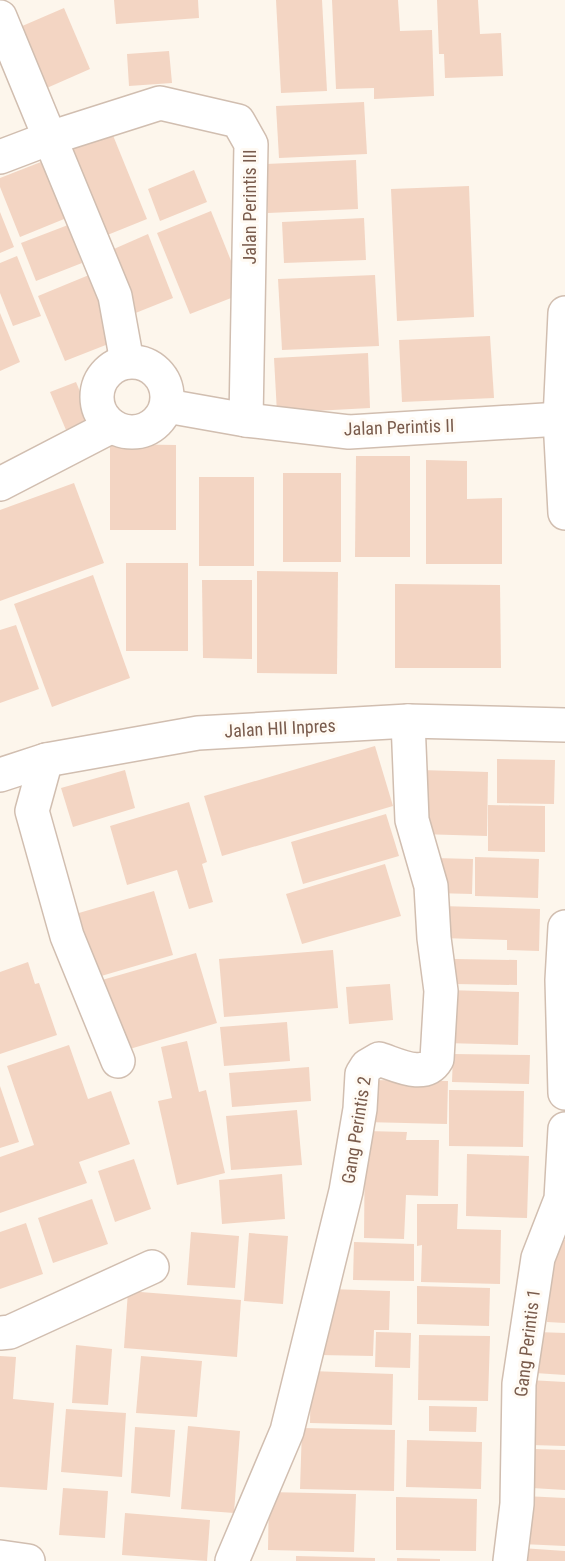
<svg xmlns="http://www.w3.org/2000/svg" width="565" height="1561" font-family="'Roboto Condensed',sans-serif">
  <rect width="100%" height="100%" fill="#fdf6ec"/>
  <g fill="#f3d5c3">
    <path d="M114,0H198L199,18L116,24Z"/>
    <path d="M276,0H322L327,91L281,93Z"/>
    <path d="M332,0H398L400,31L432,30L434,96L374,99V88L336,89Z"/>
    <path d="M437,0H478L480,34L501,33L503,76L445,78L444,54H439Z"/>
    <path d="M64,8L90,69L40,91L13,30Z"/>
    <path d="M169,51L172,83L129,86L127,54Z"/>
    <path d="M364,102L367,154L279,158L276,106Z"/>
    <path d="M112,133L147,219L100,238L65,152Z"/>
    <path d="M46,160L69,217L20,237L0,187V178Z"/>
    <path d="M356,160L358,209L268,213L266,164Z"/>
    <path d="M194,170L207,202L160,221L148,189Z"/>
    <path d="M469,186L474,317L397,321L391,189Z"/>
    <path d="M211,211L244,293L190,314L157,233Z"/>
    <path d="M0,212L14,247L0,253Z"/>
    <path d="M364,218L366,260L284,263L282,222Z"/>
    <path d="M68,225L82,263L36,281L21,243Z"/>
    <path d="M148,234L173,298L133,314L107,252Z"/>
    <path d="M17,256L41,316L13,326L0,293V263Z"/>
    <path d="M89,275L116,341L65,361L38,296Z"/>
    <path d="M375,275L379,346L282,350L278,279Z"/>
    <path d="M0,313L20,362L0,371Z"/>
    <path d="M490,336L494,398L402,402L399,340Z"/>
    <path d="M368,353L370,408L277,413L274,358Z"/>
    <path d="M76,382L92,420L66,430L50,392Z"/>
    <path d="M110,444L176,445V530H110Z"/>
    <path d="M356,456H410V557H355Z"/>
    <path d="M426,460L467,461V499L502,498V564H426Z"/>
    <rect x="283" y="473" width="58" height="89"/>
    <rect x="199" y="477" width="55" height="89"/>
    <path d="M74,483L104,563L0,601V510Z"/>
    <rect x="126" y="563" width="62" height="88"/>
    <path d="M257,571L338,572L337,674L257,673Z"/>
    <path d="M93,575L130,678L52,707L14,604Z"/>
    <path d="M202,580H252V659L203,658Z"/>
    <path d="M395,584L500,585L501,668H395Z"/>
    <path d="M16,625L39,689L0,703V630Z"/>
    <path d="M375,746L393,806L222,856L204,796Z"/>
    <path d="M497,759L555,760L554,804L497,803Z"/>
    <path d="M125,770L135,808L73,827L61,788Z"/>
    <path d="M420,770L488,772L487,836L419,834Z"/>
    <path d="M189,802L207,862L202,864L213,902L189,909L177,870L127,885L110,826Z"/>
    <path d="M488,805L545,806V852L488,851Z"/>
    <path d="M386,814L399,856L303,884L291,842Z"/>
    <path d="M475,857L539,859L538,898L475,896Z"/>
    <path d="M435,858L473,859L472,894L434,893Z"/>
    <path d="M385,864L401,916L302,944L286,894Z"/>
    <path d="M154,891L173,955L91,979L72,915Z"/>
    <path d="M441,906L540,909L539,951L507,950V940L441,938Z"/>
    <path d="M333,950L338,1008L224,1017L219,959Z"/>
    <path d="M196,953L217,1023L123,1051L102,980Z"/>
    <path d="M455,959L517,960V985L455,984Z"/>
    <path d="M28,962L35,984L39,983L57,1035L0,1054V972Z"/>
    <path d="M390,984L393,1020L349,1024L346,987Z"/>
    <path d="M446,990L519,992L518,1045L445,1043Z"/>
    <path d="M287,1022L290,1061L224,1066L220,1027Z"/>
    <path d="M187,1041L199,1092L206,1090L225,1173L177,1185L158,1101L172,1098L161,1047Z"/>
    <path d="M69,1045L88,1099L111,1091L130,1144L79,1162L87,1183L0,1213V1157L34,1145L7,1066Z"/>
    <path d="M453,1054L530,1055L529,1084L452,1082Z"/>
    <path d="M309,1067L311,1101L232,1107L229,1073Z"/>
    <path d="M367,1080L448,1081L447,1124L364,1122Z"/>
    <path d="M0,1086L19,1142L0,1148Z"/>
    <path d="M449,1090L524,1091L523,1147L449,1146Z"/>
    <path d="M297,1110L302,1165L231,1170L226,1116Z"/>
    <path d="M365,1131L407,1132L406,1140H439L438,1196L406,1195L404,1239L364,1238Z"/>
    <path d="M467,1154L529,1156L527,1218L466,1216Z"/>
    <path d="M134,1159L151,1209L115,1222L98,1171Z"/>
    <path d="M282,1174L285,1219L222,1224L219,1180Z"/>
    <path d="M92,1199L108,1244L53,1263L38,1218Z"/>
    <path d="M417,1204H458L457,1229L501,1230L500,1284L421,1282L422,1245L417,1246Z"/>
    <path d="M26,1223L43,1274L0,1289V1232Z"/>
    <path d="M191,1232L239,1236L235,1288L187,1285Z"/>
    <path d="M249,1233L288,1236L283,1304L244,1301Z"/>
    <path d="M552,1239L565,1240V1323L547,1322Z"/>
    <path d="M354,1242L414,1244V1281L353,1280Z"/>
    <path d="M417,1286L490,1288L489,1326L417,1324Z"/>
    <path d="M330,1289L390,1291L389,1330H374L373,1356L319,1355Z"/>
    <path d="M128,1291L241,1300L237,1357L124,1348Z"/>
    <path d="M376,1332L411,1333L410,1368L375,1367Z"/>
    <path d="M537,1332L565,1333V1375L535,1373Z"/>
    <path d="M419,1335L490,1336L488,1401L418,1400Z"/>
    <path d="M76,1345L112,1349L108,1405L72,1403Z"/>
    <path d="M0,1356L16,1357L13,1399L54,1403L47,1490L0,1487Z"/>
    <path d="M141,1356L202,1361L197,1417L136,1413Z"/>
    <path d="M311,1371L393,1374L392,1425L310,1423Z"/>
    <path d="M529,1380L565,1382V1446L531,1445Z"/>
    <path d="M429,1406L477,1407L476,1432L429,1431Z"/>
    <path d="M66,1409L126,1413L122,1477L61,1472Z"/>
    <path d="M188,1426L240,1431L234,1513L181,1509Z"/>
    <path d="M135,1427L175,1430L170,1497L131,1493Z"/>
    <path d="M302,1428L395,1430L394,1491L300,1489Z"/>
    <path d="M407,1440L482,1442L481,1489L406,1487Z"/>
    <path d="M534,1449L565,1450V1490L532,1488Z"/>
    <path d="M63,1488L108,1491L105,1538L59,1535Z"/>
    <path d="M269,1492L356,1494L354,1552L268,1550Z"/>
    <path d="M524,1496L565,1498V1546L522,1544Z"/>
    <path d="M396,1497L477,1499L476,1551L396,1550Z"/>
    <path d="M125,1513L210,1520L207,1561L122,1555Z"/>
    <path d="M521,1548L565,1551V1561H520Z"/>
    <path d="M296,1556L375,1558V1561H296Z"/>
    <path d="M397,1558L440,1559V1561H397Z"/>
  </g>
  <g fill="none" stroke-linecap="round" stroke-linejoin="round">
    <defs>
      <g id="minor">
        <path d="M0,17L115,296L127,362"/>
        <path d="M0,157L50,138L160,103L238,121L251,144L246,420"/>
        <path d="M565,313L560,419L565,513"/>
        <circle cx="132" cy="397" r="35"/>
        <path d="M167,406L246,420L349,432L560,419"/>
        <path d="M0,484L112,426"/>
        <path d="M46,760L32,811L67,936L118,1061"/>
        <path d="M0,775L46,760L198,733L408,721L565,725"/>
        <path d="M565,927L562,980L565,1093"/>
        <path d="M0,1333L10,1332L152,1267"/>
        <path d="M0,1557L28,1561"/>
        <path d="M232,1561L287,1431L346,1191L360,1109L362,1074L367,1066L379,1059C398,1065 425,1080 437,1059L441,991L434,938L431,886L412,820L408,721"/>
        <path d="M510,1561L517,1504L519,1384L538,1258L561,1199L565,1129"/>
      </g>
    </defs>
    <use href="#minor" stroke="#d1beb0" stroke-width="36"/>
    <use href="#minor" stroke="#fff" stroke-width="33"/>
  </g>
  <g text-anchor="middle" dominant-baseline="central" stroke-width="6" stroke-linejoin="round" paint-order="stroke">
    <g font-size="18" fill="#7a5c4d" stroke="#fffaf3">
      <text transform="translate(249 207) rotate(-90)">Jalan Perintis III</text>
      <text transform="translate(399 427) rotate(-2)">Jalan Perintis II</text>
      <text transform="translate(280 728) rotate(-3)">Jalan HII Inpres</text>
      <text transform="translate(356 1130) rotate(-81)">Gang Perintis 2</text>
      <text transform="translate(527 1343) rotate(-83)">Gang Perintis 1</text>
    </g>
  </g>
</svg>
